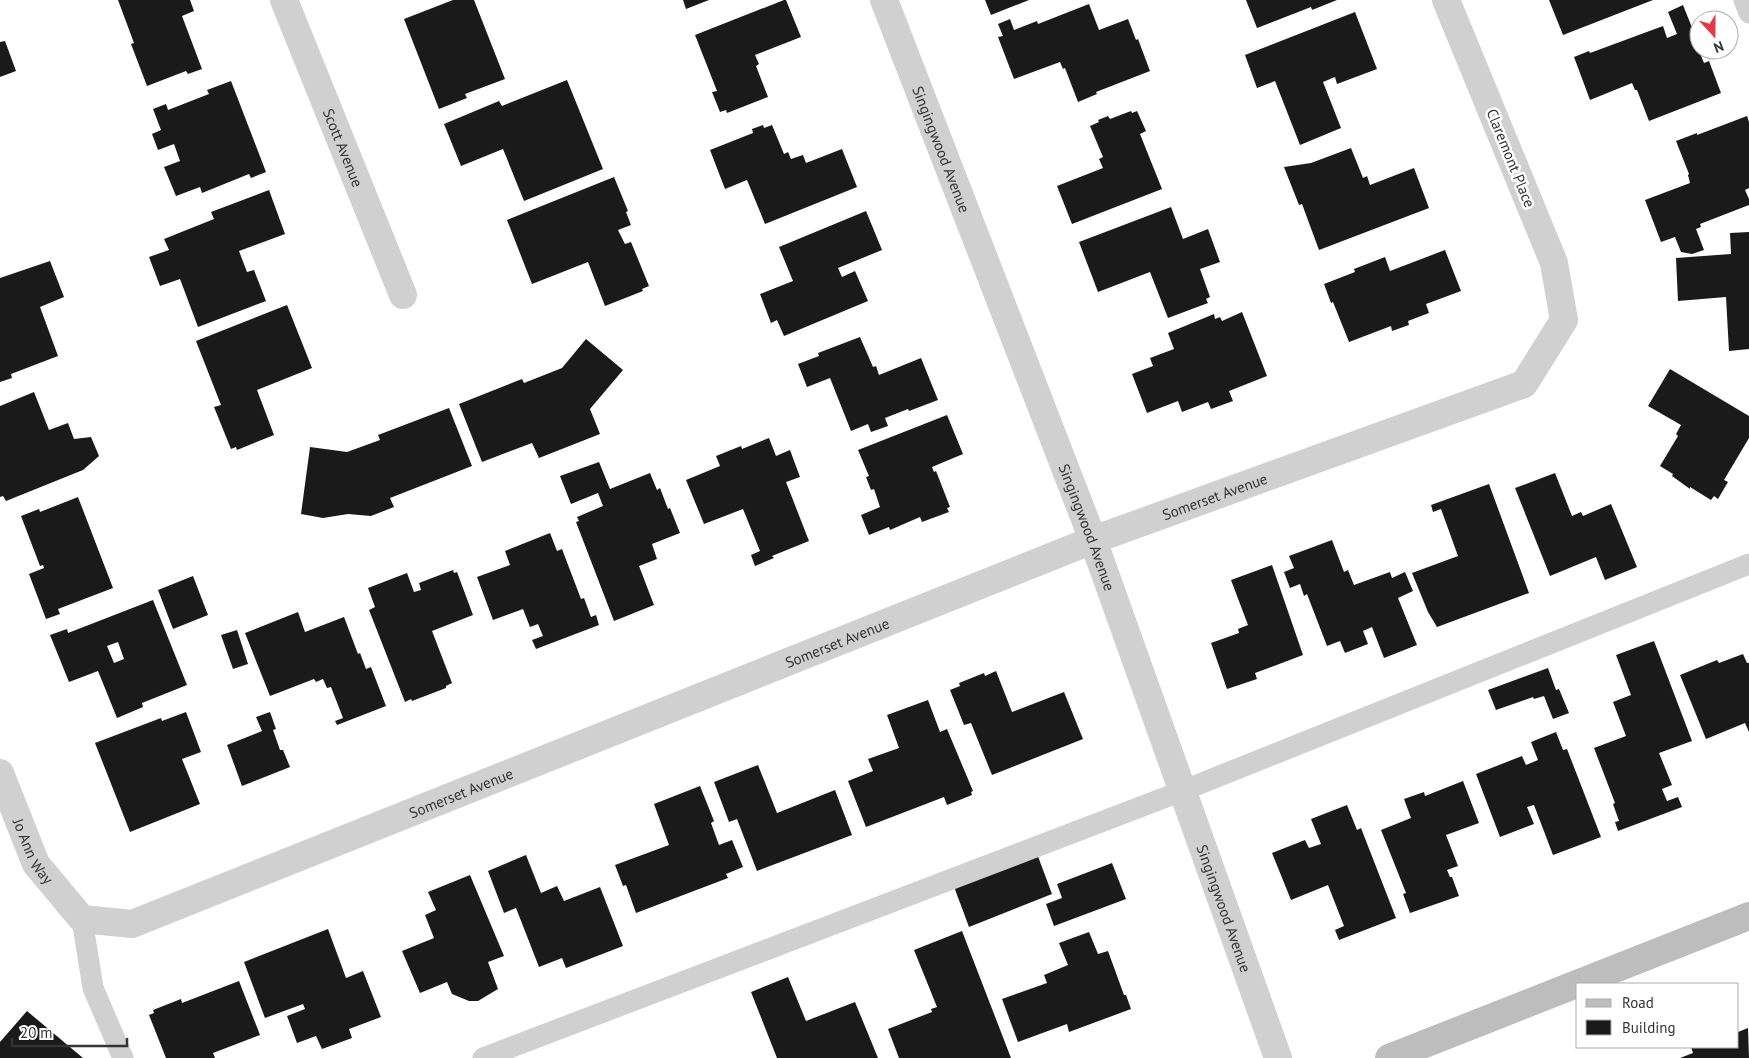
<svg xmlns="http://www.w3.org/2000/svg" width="1749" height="1058" font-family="'PT Sans',sans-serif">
  <rect width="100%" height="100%" fill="#fff"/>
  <g fill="#1a1a1a" fill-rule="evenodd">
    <path d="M118,0H190L194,11L182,16L202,69L188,74L186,71L147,86L131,44L134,43Z"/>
    <path d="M453,0H474L505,79L465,94L467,98L439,109L404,19Z"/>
    <path d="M683,0H709L686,9Z"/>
    <path d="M784,0H786L801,37L755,55L759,64L756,66L768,97L727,113L726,110L720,112L712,92L717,91L695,35Z"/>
    <path d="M985,0H1029L991,15Z"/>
    <path d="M1246,0H1337L1312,10L1311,7L1257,28Z"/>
    <path d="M1549,0H1653L1563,35Z"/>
    <path d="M1089,4L1099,30L1128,19L1136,40L1138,39L1150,71L1096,92L1097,94L1078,102L1065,68L1063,69L1060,62L1014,79L998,37L1003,36L998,24L1010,19L1014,30L1037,21L1038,24Z"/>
    <path d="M1683,5L1697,40L1695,41L1704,63L1709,61L1721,93L1649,121L1637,90H1635L1632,83L1590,100L1574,57L1589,51L1590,53L1663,26L1667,38L1677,34L1668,12Z"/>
    <path d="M1355,12L1377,69L1337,84L1335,77L1323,82L1341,128L1300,145L1275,81L1257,88L1245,55Z"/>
    <path d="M5,41L16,71L0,77V42Z"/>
    <path d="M567,80L603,169L524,201L503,149L461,166L444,124L499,101L502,106Z"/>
    <path d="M231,81L266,172L251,178L249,174L202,193L200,187L176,196L164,167L180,161L174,144L158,150L152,134L161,130L153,109L166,104L168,110L209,94L207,90Z"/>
    <path d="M1131,111L1132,113L1137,111L1146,131L1140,134L1162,189L1072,224L1057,186L1103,168L1099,159L1103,157L1090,126L1099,122L1098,120L1108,116L1110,119Z"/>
    <path d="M1747,116L1749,122V188L1745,190L1749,199V205L1700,224L1701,227L1696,229L1704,250L1692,254L1681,252L1675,237L1661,242L1645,200L1690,183L1688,175L1689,174L1676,141L1697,133V135Z"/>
    <path d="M763,125L764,128L772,125L784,154L788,152L791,159L803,155L806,163L842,149L857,187L765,224L747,180L725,189L710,150L753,133L752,129Z"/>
    <path d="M1351,148L1363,178L1367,176L1370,185L1414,168L1429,208L1319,250L1302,204L1299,205L1284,167L1311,163Z"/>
    <path d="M614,177L628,211L626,212L631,225L618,230L625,244L631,242L649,286L642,289L643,291L605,306L588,262L532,284L507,220Z"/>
    <path d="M269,190L285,234L239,251L247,272L254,270L266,301L198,327L180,279L160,286L149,257L169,250L164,239L214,219L211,212Z"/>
    <path d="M1171,207L1183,239L1208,229L1220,262L1200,269L1210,297L1206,299L1208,303L1168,318L1150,272L1098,292L1079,242Z"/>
    <path d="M866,211L882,250L838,268L842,277L855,271L868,301L784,336L777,320L771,323L760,294L793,281L779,247Z"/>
    <path d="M1749,232V349L1729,351L1726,297L1678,301L1676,258L1731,254L1730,233Z"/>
    <path d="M1445,250L1461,291L1426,304L1429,313L1408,321L1409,325L1392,331L1391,326L1349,342L1333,302L1331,303L1324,284L1355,272L1354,269L1385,257L1390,271Z"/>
    <path d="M50,261L64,297L40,307L58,356L11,374L12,378L0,382V278Z"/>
    <path d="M287,305L312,368L257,390L274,435L237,450L236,447L231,449L214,407L221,405L196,341Z"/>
    <path d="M1242,312L1267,376L1229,391L1233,401L1211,409L1208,402L1182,412L1178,401L1147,413L1132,374L1153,366L1150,358L1174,349L1168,333L1214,314L1215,319L1220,317L1222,321Z"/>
    <path d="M860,337L873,367L876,366L879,375L921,358L938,400L909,411L908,409L885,418L888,426L871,432L868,424L851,431L830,378L807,387L798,364L819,356L818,353Z"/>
    <path d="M586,339L623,370L590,409L600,434L539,458L532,443L482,462L459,404L522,379L524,383L562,368Z"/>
    <path d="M1670,369L1749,416V438L1724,480L1728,482L1718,499L1714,496L1711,500L1690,487V489L1672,476L1673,474L1660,466L1678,436L1676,434L1681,425L1648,406Z"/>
    <path d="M34,392L49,430L68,423L74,439L91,437L99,456L83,470L6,501L3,496L0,497V406Z"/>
    <path d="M449,408L472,466L390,498L394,507L371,516L348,514L323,518L301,514L310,447L347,452L380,440L378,435Z"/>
    <path d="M947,415L963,454L932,467L934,472L936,471L950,507L947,508L949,512L922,522L920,517L890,530L889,527L869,535L861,515L880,507L874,489L871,490L866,477L869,476L858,450Z"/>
    <path d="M769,438L776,456L790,450L800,477L786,482L809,541L772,556L774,558L755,566L751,555L760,551L743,509L704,524L686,480L720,466L716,456L741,446L742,449Z"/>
    <path d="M599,462L610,489L650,473L657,490L660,488L668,509L670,508L680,533L652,544L657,559L639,566L654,605L614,621L576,522L579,521L577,517L603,506L598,493L571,504L560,476Z"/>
    <path d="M1555,473L1572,516L1581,512L1583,516L1611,504L1637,567L1605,580L1596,557L1550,576L1515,488Z"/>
    <path d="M1489,484L1529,593L1437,627L1428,612L1412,573L1458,556L1441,509L1433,512L1431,505Z"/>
    <path d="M78,497L113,588L58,609L60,614L46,619L29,574L44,568L43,565L40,566L21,516L39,509L40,512Z"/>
    <path d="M550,533L557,551L562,549L581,599L584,598L591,617L596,615L599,625L536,649L532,640L543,636L538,624L530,627L523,609L493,620L477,577L510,565L505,551Z"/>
    <path d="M1332,540L1344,572L1348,570L1354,585L1390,572L1392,578L1405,572L1413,591L1398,598L1417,645L1384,658L1372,627L1363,631L1368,644L1345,653L1340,641L1327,646L1307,594L1304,596L1300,584L1290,588L1284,572L1294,568L1289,556Z"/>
    <path d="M1272,565L1303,655L1255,673L1257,679L1227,689L1211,643L1239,633L1238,629L1248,625L1231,580Z"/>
    <path d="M453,570L454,573L457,572L473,615L432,631L452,683L446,686V688L412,701L411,699L405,702L369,610L375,607L368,588L407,573L414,592L421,590L419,583Z"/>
    <path d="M193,576L208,615L173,629L158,590Z"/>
    <path d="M153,600L187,685L142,703L143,707L117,718L98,671L69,682L50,635L67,629L68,633ZM118,642L124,659L114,663L107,646Z"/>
    <path d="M298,612L305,632L344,617L358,654L360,653L366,669L371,667L386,706L337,725L335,721L343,718L331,687L327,688L323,679L316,682L314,679L270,696L245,633Z"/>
    <path d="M237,630L248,664L233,669L221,635Z"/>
    <path d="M1654,641L1692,741L1659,753L1672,785L1662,789L1667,801L1678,797L1682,807L1618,831L1615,822L1619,821L1613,804L1615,803L1594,748L1626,736L1613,702L1631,695L1616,655Z"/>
    <path d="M1743,654L1747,663H1749V732L1745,723L1706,739L1680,675L1717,660L1719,663Z"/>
    <path d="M1548,668L1556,690L1559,689L1569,713L1553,719L1544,696L1534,699L1533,697L1496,710L1488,690Z"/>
    <path d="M996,671L1012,712L1064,692L1083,739L992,775L971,723L964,725L950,690L960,686L959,683L984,673L985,676Z"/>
    <path d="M928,700L940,732L947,729L973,791L971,792L972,795L947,805L944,797L866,827L848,781L873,771L868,759L899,748L887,715Z"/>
    <path d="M186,712L201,752L182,759L200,804L130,832L95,743L161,718L162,721Z"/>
    <path d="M270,712L276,729L273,730L280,750H283L290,767L242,786L227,745L262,731L256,717Z"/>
    <path d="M1556,732L1563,750L1567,749L1601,837L1553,855L1534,805L1527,807L1534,824L1500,837L1476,774L1522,756L1526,765L1538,760L1531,742Z"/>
    <path d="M758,765L777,813L835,790L852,835L757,871L737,819L729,822L714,782Z"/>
    <path d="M1463,781L1479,823L1446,835L1458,866L1447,870L1450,877H1452L1459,896L1410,913L1403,894L1406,893L1381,830L1411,818L1404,799L1424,792L1425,796Z"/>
    <path d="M700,786L714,821L711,823L719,845L732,840L743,867L726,874L728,878L636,913L626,885L623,886L615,865L669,845L654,804Z"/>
    <path d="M1347,805L1357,830L1361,828L1396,918L1339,940L1335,930L1344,926L1328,885L1291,900L1272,853L1305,840L1309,848L1321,844L1311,819Z"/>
    <path d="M1036,851L1052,894L969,927L953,884Z"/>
    <path d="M526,855L541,893L557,886L564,901L600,887L623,946L566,968L562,958L539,967L516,908L504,913L488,871Z"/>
    <path d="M1112,863L1126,899L1054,926L1046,904L1062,898L1057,884Z"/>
    <path d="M470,875L504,956L488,962L498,989L478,1001H469L452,994L447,982L420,993L402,951L434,938L425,915L436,910L428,892Z"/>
    <path d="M328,929L346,978L363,971L381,1017L349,1029L352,1038L322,1049L316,1036L297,1043L287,1016L305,1009L303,1004L265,1018L244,962Z"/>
    <path d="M962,931L1011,1058H899L888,1029L932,1012L931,1009L937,1007L914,950Z"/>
    <path d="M1089,932L1098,954L1108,951L1124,995H1126L1131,1009L1069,1032L1067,1024L1018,1042L1002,999L1047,983L1044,975L1068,965L1059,943Z"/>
    <path d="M788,977L806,1021L855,1002L878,1058H777L751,992Z"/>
    <path d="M239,981L260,1035L213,1053L215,1058H166L149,1015L154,1013L153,1010L181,999L182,1003Z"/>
    <path d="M27,1011L83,1058H0V1042Z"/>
    <path d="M1748,1028L1749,1058H1680L1693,1053L1691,1047H1738V1032Z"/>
  </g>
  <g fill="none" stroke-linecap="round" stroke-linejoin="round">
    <g stroke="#d0d0d0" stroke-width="21">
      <path d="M1744,0L1749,13"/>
      <path d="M82,919L93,988L123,1058"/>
      <path d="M483,1058L1182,791L1749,564"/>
    </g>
    <g stroke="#d0d0d0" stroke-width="28">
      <path id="s1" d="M284,0L403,295"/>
      <path id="s2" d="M884,0L1093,540L1278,1058"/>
      <path id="s3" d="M0,773L36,864L82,919L132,924L1093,540L1524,384L1564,320L1554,263L1446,0"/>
    </g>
    <path stroke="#bdbdbd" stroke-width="28" d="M1389,1058L1749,916"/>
  </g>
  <g text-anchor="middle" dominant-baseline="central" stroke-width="5" stroke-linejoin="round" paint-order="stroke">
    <g font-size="15" fill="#333" stroke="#fff">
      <text stroke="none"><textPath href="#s1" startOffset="159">Scott Avenue</textPath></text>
      <text stroke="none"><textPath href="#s2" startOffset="160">Singingwood Avenue</textPath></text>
      <text transform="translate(1511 158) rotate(68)">Claremont Place</text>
      <text stroke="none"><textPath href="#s3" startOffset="1384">Somerset Avenue</textPath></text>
      <text stroke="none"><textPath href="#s2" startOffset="565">Singingwood Avenue</textPath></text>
      <text stroke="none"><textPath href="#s3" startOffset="979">Somerset Avenue</textPath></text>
      <text stroke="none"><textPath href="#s3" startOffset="574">Somerset Avenue</textPath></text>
      <text stroke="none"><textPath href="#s3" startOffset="85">Jo Ann Way</textPath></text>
      <text stroke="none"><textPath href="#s2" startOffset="970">Singingwood Avenue</textPath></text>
    </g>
  </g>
  <rect x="1576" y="983" width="162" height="65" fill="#ffffff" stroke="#adadad"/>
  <rect x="1586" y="999" width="25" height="8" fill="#bdbdbd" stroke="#adadad"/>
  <text x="1622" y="1008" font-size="15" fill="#333333">Road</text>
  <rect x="1586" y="1020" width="25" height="15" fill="#1a1a1a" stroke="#adadad"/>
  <text x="1622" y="1033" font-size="15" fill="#333333">Building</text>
  <g transform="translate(1714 35) rotate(159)"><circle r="24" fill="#ffffff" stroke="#adadad"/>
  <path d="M0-4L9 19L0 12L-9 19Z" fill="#e63946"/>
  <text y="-8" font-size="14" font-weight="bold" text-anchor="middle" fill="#333333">N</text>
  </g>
  <path d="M12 1038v8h115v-8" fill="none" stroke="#333333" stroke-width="2.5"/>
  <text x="20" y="1038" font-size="15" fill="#333333" stroke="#ffffff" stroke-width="4" paint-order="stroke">20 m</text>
</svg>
